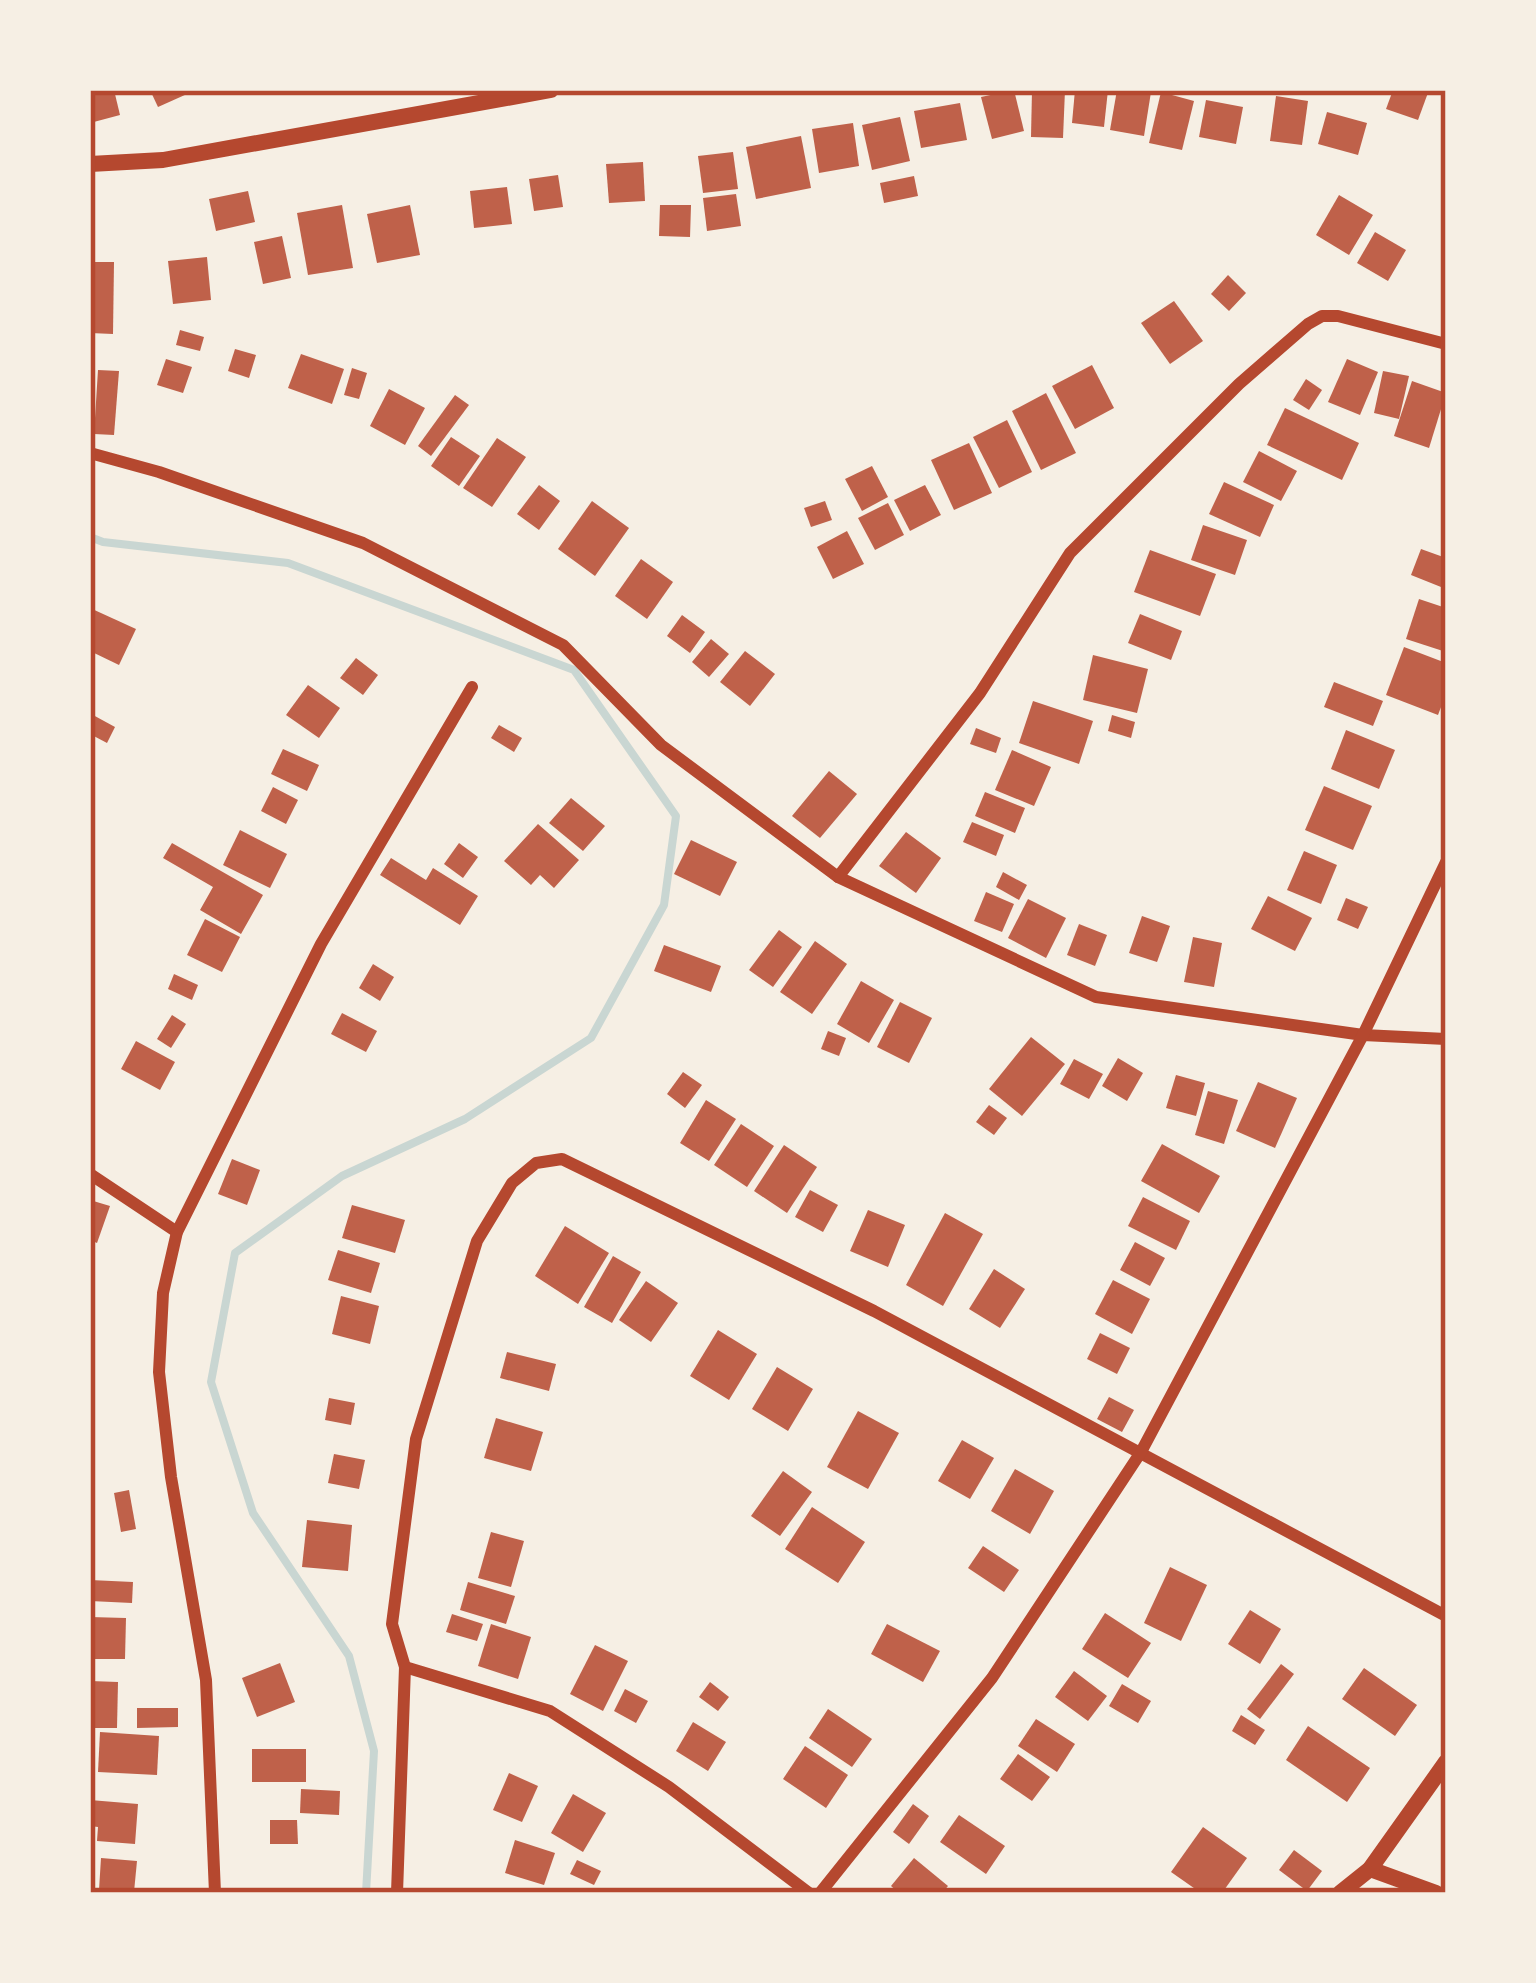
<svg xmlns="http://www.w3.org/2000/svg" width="1536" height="1983" font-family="'Nunito Sans',sans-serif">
  <rect width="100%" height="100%" fill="#f6efe4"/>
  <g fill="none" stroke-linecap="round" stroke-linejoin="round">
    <path stroke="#c9d6d2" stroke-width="8" d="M90,537L103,542L288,563L574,670L676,816L664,905L591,1038L465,1119L342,1176L235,1253L211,1382L253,1513L349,1656L374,1751L366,1893"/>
  </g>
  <g fill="#bf614a">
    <path d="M90,90H114L120,115L90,123Z"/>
    <path d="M150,90H196L158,107Z"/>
    <path d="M1014,90L1024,131L992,139L981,97Z"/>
    <path d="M1032,90H1065L1063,138L1031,137Z"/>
    <path d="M1075,90H1108L1104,127L1072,123Z"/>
    <path d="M1117,90L1151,92L1144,136L1110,130Z"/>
    <path d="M1393,90H1429L1418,120L1386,109Z"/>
    <path d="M1161,92L1194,101L1182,150L1149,143Z"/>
    <path d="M1276,96L1308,101L1302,145L1270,141Z"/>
    <path d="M1206,100L1243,107L1236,144L1199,137Z"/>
    <path d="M960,103L967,140L921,148L914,111Z"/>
    <path d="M1327,112L1367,123L1358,155L1318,144Z"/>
    <path d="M900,117L910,161L872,170L862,125Z"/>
    <path d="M853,123L859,166L819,173L812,129Z"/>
    <path d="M801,136L811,188L756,199L746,147Z"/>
    <path d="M733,152L738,189L703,193L698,156Z"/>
    <path d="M643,162L645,201L609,203L606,164Z"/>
    <path d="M558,175L563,207L534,211L529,179Z"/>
    <path d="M914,176L918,196L884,203L880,183Z"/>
    <path d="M507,187L512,224L474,228L470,191Z"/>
    <path d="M248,191L255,222L216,231L209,199Z"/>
    <path d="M736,194L741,226L707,231L703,198Z"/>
    <path d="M1339,195L1373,215L1349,255L1316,235Z"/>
    <path d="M342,205L353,268L308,275L297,213Z"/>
    <path d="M410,205L420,255L377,263L367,214Z"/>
    <path d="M660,205H691L690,237L659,236Z"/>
    <path d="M1375,232L1406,250L1388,281L1357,263Z"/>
    <path d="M282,236L291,278L263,284L254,242Z"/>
    <path d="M207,257L211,300L173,304L168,261Z"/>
    <path d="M90,262H114L113,334L90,333Z"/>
    <path d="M1228,275L1246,293L1229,311L1211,294Z"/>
    <path d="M1174,301L1203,341L1170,364L1141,323Z"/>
    <path d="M180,330L204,337L200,351L176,345Z"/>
    <path d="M235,349L256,355L249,378L228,371Z"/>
    <path d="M301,354L344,369L332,404L288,388Z"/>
    <path d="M166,359L192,367L183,393L157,385Z"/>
    <path d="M1347,359L1378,372L1360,415L1328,402Z"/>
    <path d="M1092,365L1114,408L1075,429L1052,386Z"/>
    <path d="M352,368L367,373L359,399L344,395Z"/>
    <path d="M98,370L119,371L114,435L94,434Z"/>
    <path d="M1383,371L1409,376L1399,419L1374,413Z"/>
    <path d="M1306,379L1322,390L1309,410L1293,400Z"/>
    <path d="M1412,381L1446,393L1429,448L1394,436Z"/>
    <path d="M389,389L425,408L405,445L370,426Z"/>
    <path d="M1046,393L1076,453L1041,470L1012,411Z"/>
    <path d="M455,395L469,405L431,456L418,446Z"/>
    <path d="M1285,408L1359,443L1342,480L1267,445Z"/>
    <path d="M1007,420L1032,472L999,488L973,437Z"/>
    <path d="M451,437L480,456L459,486L431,466Z"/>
    <path d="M497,438L526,457L492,507L463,488Z"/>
    <path d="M969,443L992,493L954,510L931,460Z"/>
    <path d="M1259,451L1297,471L1281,501L1243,482Z"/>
    <path d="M872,466L888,497L862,511L845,479Z"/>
    <path d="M1224,482L1274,505L1260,537L1209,514Z"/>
    <path d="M539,485L560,501L539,530L517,514Z"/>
    <path d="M925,485L941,515L910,531L894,500Z"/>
    <path d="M592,501L629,528L595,576L558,549Z"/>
    <path d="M825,501L832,520L811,527L804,508Z"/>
    <path d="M888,503L904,535L875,550L858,518Z"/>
    <path d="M1203,525L1247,540L1235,575L1191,560Z"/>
    <path d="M847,531L864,564L833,579L817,547Z"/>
    <path d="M1421,549L1446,558V589L1411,575Z"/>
    <path d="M1150,550L1216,574L1200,616L1134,592Z"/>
    <path d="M641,559L673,582L647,619L615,596Z"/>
    <path d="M1419,599L1446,608V652L1406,639Z"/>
    <path d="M90,608L136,629L119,665L90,651Z"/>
    <path d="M1140,614L1182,631L1171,660L1128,643Z"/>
    <path d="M682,615L705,632L690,653L667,636Z"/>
    <path d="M711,639L729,654L709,677L692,662Z"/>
    <path d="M1404,647L1446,663V694L1438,715L1386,695Z"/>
    <path d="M745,651L775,674L750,706L720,682Z"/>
    <path d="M1093,655L1148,669L1137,713L1083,700Z"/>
    <path d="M356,658L378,675L363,695L340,678Z"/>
    <path d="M1334,682L1383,701L1373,726L1324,707Z"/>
    <path d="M308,685L340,708L319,738L286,715Z"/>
    <path d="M1033,701L1093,721L1079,764L1019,743Z"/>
    <path d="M93,715L115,727L107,743L90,734Z"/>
    <path d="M1112,715L1135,722L1131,738L1108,731Z"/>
    <path d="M499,725L522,738L514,752L491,738Z"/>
    <path d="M976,728L1001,738L996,753L970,744Z"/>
    <path d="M1346,730L1395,750L1379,789L1331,769Z"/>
    <path d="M283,749L319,765L307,791L271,774Z"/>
    <path d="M1012,750L1051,767L1034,806L995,790Z"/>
    <path d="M829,771L857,794L820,838L792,816Z"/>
    <path d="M1324,786L1372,806L1353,850L1305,830Z"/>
    <path d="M273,787L298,800L286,824L261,811Z"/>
    <path d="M985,792L1025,808L1015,833L975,816Z"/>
    <path d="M571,798L605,826L583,851L549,823Z"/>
    <path d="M972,822L1004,835L996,856L963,842Z"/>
    <path d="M538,824L579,860L554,888L540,875L531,885L504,861Z"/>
    <path d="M240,830L287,854L270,888L223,865Z"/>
    <path d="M906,832L941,858L916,893L879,866Z"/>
    <path d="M691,840L737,862L720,896L674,874Z"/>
    <path d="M172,843L263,895L241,934L200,910L213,887L163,858Z"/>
    <path d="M459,843L478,857L463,878L444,864Z"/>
    <path d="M1304,851L1337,865L1321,904L1287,890Z"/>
    <path d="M391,858L426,880L433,868L478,896L460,925L380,875Z"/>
    <path d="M1003,872L1027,885L1019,900L996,887Z"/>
    <path d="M986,892L1014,904L1002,932L974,921Z"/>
    <path d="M1268,896L1312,918L1295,951L1251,929Z"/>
    <path d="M1346,898L1368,907L1358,929L1337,920Z"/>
    <path d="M1028,899L1066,918L1046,958L1008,938Z"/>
    <path d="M1142,916L1170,926L1157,962L1129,953Z"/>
    <path d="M205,919L240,937L222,972L187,955Z"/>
    <path d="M1079,924L1107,935L1095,966L1067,955Z"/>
    <path d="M779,930L802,947L773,987L749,970Z"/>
    <path d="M1193,937L1222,943L1214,987L1184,982Z"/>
    <path d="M815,941L847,964L812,1014L780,992Z"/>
    <path d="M664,945L721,966L711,992L654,971Z"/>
    <path d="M373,964L394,977L380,1001L359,988Z"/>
    <path d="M174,974L198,985L192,1000L168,989Z"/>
    <path d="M861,981L894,1000L869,1043L837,1024Z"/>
    <path d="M900,1002L932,1018L909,1063L877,1047Z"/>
    <path d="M342,1013L377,1031L366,1052L331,1034Z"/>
    <path d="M172,1015L186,1024L171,1048L157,1039Z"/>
    <path d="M828,1031L846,1038L839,1056L821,1049Z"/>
    <path d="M1031,1037L1065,1064L1022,1116L989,1089Z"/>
    <path d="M136,1041L175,1062L160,1090L121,1069Z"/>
    <path d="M1118,1058L1143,1073L1127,1101L1102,1086Z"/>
    <path d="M1074,1059L1103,1074L1089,1099L1060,1084Z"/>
    <path d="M683,1072L702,1085L685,1108L667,1094Z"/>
    <path d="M1176,1075L1205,1083L1196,1116L1166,1108Z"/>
    <path d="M1258,1082L1297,1098L1275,1148L1236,1131Z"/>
    <path d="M1208,1091L1238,1100L1224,1144L1195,1135Z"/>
    <path d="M706,1100L736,1119L709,1161L680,1143Z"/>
    <path d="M989,1105L1007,1118L994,1135L976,1122Z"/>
    <path d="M741,1124L774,1146L747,1187L714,1165Z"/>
    <path d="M1162,1144L1220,1176L1199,1213L1141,1181Z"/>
    <path d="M784,1145L817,1167L787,1213L754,1191Z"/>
    <path d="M232,1159L260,1170L247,1205L218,1194Z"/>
    <path d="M810,1190L838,1205L823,1232L795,1217Z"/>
    <path d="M1143,1197L1190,1221L1176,1250L1128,1226Z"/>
    <path d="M90,1200L110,1206L97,1243L90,1240Z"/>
    <path d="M352,1205L405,1220L395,1253L342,1238Z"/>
    <path d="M868,1210L905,1225L888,1267L850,1251Z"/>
    <path d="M945,1213L983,1234L943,1306L906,1285Z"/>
    <path d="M565,1226L609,1253L578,1304L535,1276Z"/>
    <path d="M1135,1242L1165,1258L1150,1286L1120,1270Z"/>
    <path d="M338,1250L380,1263L371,1293L328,1280Z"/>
    <path d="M613,1256L641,1272L612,1323L584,1307Z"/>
    <path d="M994,1269L1025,1289L1000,1328L969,1309Z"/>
    <path d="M1113,1280L1150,1299L1132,1334L1095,1314Z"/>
    <path d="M646,1281L678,1303L651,1342L619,1320Z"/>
    <path d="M341,1296L379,1306L370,1344L332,1334Z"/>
    <path d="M718,1330L757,1354L729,1400L690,1376Z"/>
    <path d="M1100,1333L1130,1348L1117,1374L1087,1359Z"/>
    <path d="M507,1352L556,1364L549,1391L500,1378Z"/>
    <path d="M777,1367L813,1389L788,1431L752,1409Z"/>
    <path d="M1109,1397L1134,1410L1122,1432L1097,1419Z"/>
    <path d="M329,1398L355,1403L351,1425L325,1420Z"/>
    <path d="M858,1411L899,1433L868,1489L827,1467Z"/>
    <path d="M496,1418L543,1432L531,1471L484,1458Z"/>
    <path d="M962,1440L994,1458L970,1499L938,1481Z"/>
    <path d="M334,1454L365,1460L359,1489L328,1483Z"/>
    <path d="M1015,1469L1054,1491L1030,1534L991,1511Z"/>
    <path d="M783,1471L812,1492L780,1536L751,1516Z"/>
    <path d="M129,1490L136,1529L121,1532L114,1493Z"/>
    <path d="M812,1507L865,1542L838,1583L785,1549Z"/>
    <path d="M307,1520L352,1525L348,1571L302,1567Z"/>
    <path d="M491,1532L524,1541L511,1587L478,1578Z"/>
    <path d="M983,1546L1019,1570L1004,1592L968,1568Z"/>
    <path d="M1170,1567L1207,1585L1181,1641L1144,1623Z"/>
    <path d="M90,1580L133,1582L132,1603L90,1601Z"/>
    <path d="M468,1582L515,1596L506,1624L460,1610Z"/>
    <path d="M1250,1610L1281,1629L1260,1664L1228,1644Z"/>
    <path d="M1105,1613L1151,1643L1128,1678L1082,1649Z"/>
    <path d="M452,1614L483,1624L477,1641L446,1632Z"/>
    <path d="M90,1617L126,1618L125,1659H90Z"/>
    <path d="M491,1624L531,1637L518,1679L478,1666Z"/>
    <path d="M887,1624L940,1651L923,1682L871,1654Z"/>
    <path d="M595,1645L628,1661L603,1711L570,1694Z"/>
    <path d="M280,1663L295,1702L257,1717L242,1678Z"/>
    <path d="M1281,1664L1294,1674L1260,1719L1247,1709Z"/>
    <path d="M1364,1668L1417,1705L1395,1736L1342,1699Z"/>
    <path d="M1074,1671L1107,1696L1088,1721L1055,1697Z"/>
    <path d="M90,1681L118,1682L117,1728H90Z"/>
    <path d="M710,1682L729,1697L718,1711L699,1697Z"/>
    <path d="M1122,1684L1151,1701L1138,1723L1109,1706Z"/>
    <path d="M625,1689L648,1701L636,1723L614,1711Z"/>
    <path d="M137,1708H178V1727L137,1728Z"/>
    <path d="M828,1709L872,1739L852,1767L809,1738Z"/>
    <path d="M1241,1715L1265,1730L1255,1745L1232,1731Z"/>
    <path d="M1036,1719L1075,1744L1057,1772L1018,1746Z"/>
    <path d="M693,1722L726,1742L708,1771L676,1751Z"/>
    <path d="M1308,1726L1370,1768L1347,1802L1286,1760Z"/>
    <path d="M100,1732L159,1736L157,1775L98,1772Z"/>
    <path d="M805,1746L848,1775L826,1808L783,1779Z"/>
    <rect x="252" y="1749" width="54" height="33"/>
    <path d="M1018,1754L1050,1777L1032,1801L1000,1779Z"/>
    <path d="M509,1773L538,1786L522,1822L493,1810Z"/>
    <path d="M301,1789L340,1791L339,1815L300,1813Z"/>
    <path d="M573,1794L606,1813L583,1852L551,1833Z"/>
    <path d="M90,1800L138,1804L135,1844L97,1841L98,1827L90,1826Z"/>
    <path d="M913,1804L929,1816L909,1844L893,1832Z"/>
    <path d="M959,1815L1005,1846L986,1874L940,1842Z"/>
    <path d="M270,1820H297L298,1844H270Z"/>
    <path d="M1203,1827L1247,1858L1222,1893H1201L1171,1872Z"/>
    <path d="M515,1840L555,1853L544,1885L505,1873Z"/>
    <path d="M1294,1850L1322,1871L1307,1891L1279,1870Z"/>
    <path d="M101,1858L137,1861L134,1892L99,1890Z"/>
    <path d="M914,1858L948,1886L942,1893H899L891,1886Z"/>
    <path d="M577,1860L601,1871L594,1885L570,1874Z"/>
  </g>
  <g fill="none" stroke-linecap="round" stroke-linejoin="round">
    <g stroke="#b5482f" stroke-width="12">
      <path d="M90,453L159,472L363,543L563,645L661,745L838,877L1096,997L1363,1035L1446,1039"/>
      <path d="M838,877L980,693L1070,553L1239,384L1308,324L1322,316H1338L1446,344"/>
      <path d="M90,1174L177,1232"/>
      <path d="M405,1667L550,1711L669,1787L809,1893"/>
      <path d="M215,1893L206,1680L171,1477L159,1372L163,1293L177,1232L321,944L472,687"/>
      <path d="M397,1893L405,1667L392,1624L416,1439L477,1241L512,1183L536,1163L562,1159L874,1311L1446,1616"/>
      <path d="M820,1893L992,1678L1141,1452L1363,1035L1446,862"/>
    </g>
    <g stroke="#b5482f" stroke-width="16">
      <path d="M90,164L163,160L551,90"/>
      <path d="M1370,1869L1436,1893"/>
      <path d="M1340,1893L1370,1869L1446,1762"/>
    </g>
  </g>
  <rect width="1536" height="1983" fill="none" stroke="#f6efe4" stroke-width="186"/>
  <rect x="93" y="93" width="1350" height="1797" fill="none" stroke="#b5482f" stroke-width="4.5"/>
</svg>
